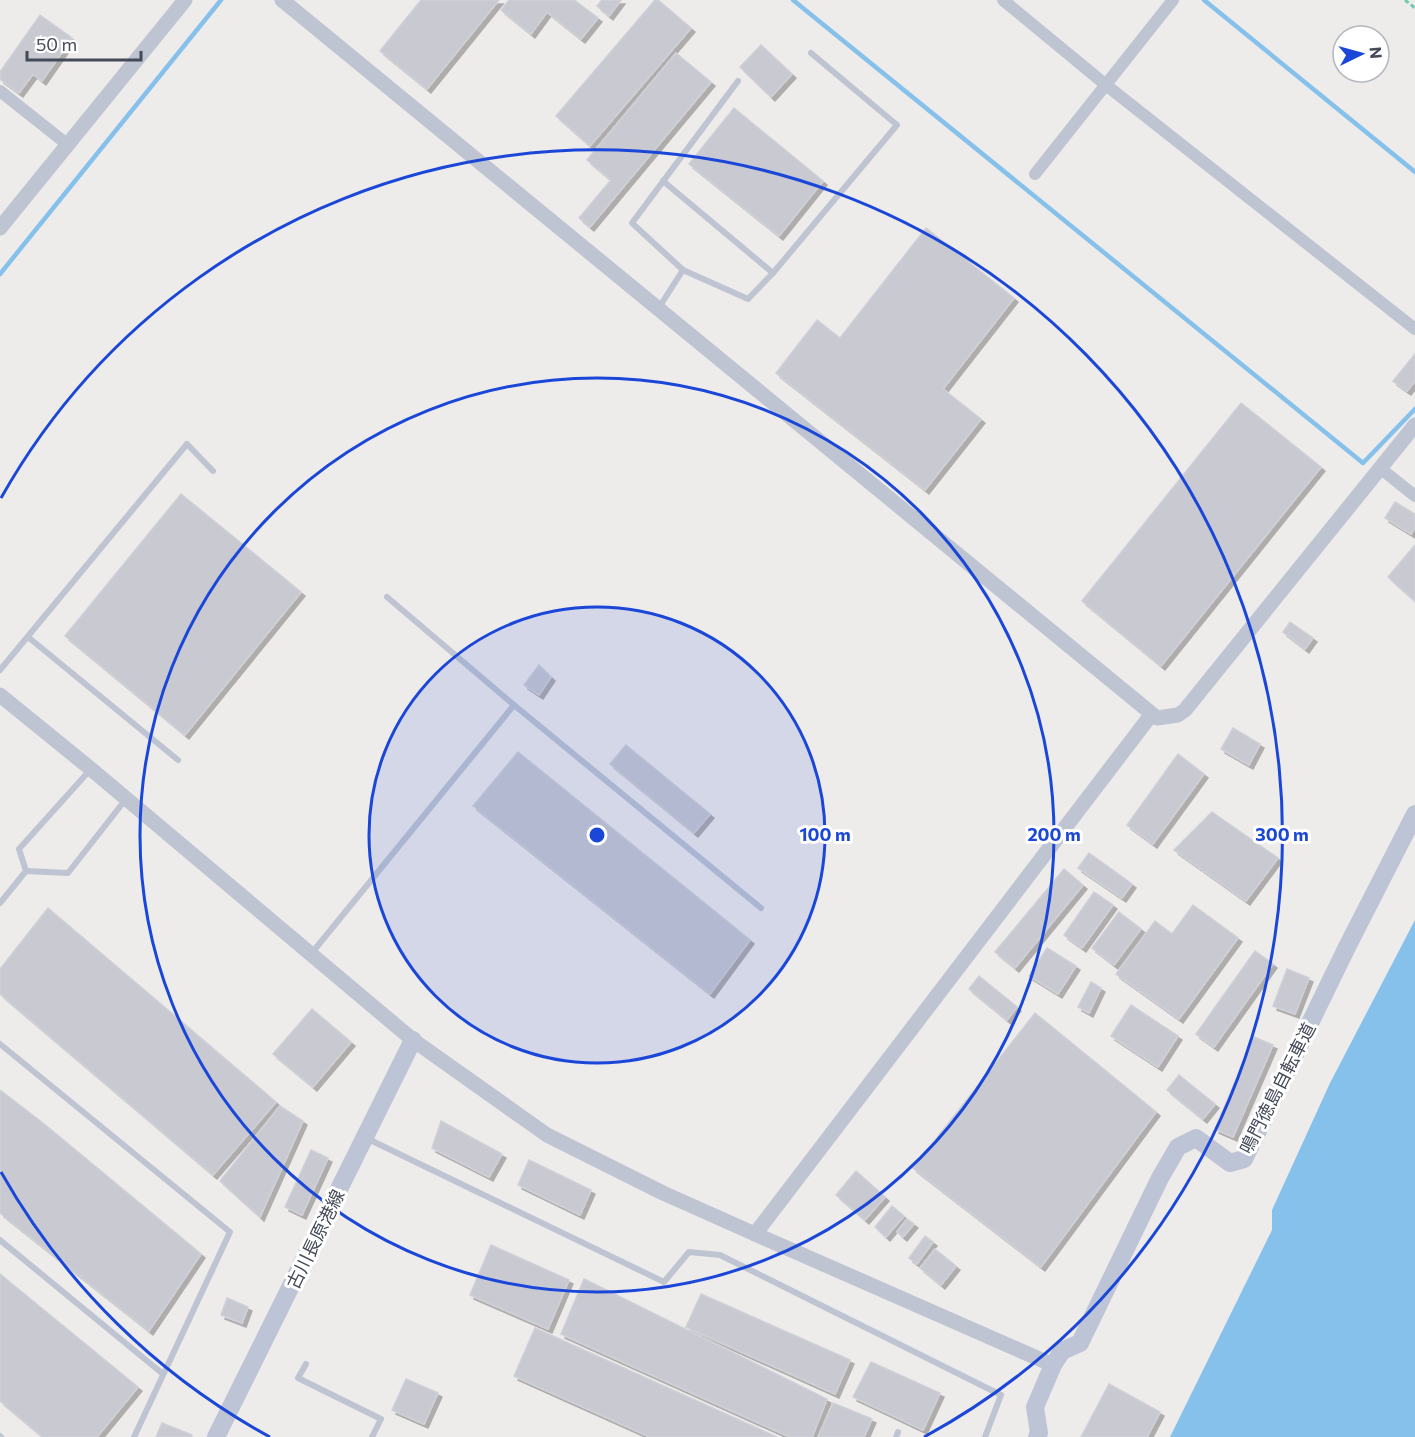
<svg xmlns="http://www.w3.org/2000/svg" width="1415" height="1437" font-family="Commissioner,'Noto Sans JP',sans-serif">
  <defs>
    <filter id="shadow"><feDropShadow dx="4" dy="4" stdDeviation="0" flood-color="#0004"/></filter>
  </defs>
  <rect width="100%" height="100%" fill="#eeebeb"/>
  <path fill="#85c1ea" d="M1415,920V1437H1170L1272,1230V1210L1330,1083Z"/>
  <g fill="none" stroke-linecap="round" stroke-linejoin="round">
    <g stroke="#85c1ea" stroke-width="4.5">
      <path d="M793,0L1363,463L1415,409"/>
      <path d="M1204,0L1415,172"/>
      <path d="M0,274L221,0"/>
    </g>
  </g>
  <g fill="#c8c9d1" stroke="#cfd0d7" stroke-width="1.5" filter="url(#shadow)">
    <path d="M421,0H499L427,89L380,51Z"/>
    <path d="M509,0H574L598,18L581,39L547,12L531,34L501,10Z"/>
    <path d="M602,0H621L609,16L597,6Z"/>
    <path d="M655,0H658L691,28L590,146L556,116Z"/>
    <path d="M40,15L72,38L42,81L33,74L19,93L0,79V72Z"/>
    <path d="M761,45L792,74L771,97L740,67Z"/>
    <path d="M676,53L711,82L590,227L579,218L611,180L587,160Z"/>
    <path d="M734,108L823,181L779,236L689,164Z"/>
    <path d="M926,228L1014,298L943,389L981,419L925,490L776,373L817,320L840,338Z"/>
    <path d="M1415,354V381L1407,391L1393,381Z"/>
    <path d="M1241,403L1321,467L1161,666L1082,601Z"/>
    <path d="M181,494L301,592L185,735L65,636Z"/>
    <path d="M1395,502L1415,514V527L1411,534L1385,518Z"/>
    <path d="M1415,545V601L1388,577Z"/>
    <path d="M1290,622L1313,638L1305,649L1283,632Z"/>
    <path d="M539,665L551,677L539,695L524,685Z"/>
    <path d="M1233,728L1260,744L1249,765L1221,749Z"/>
    <path d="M626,745L710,814L694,833L610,764Z"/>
    <path d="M518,752L750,940L710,994L473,806Z"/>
    <path d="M1178,754L1204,774L1153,844L1127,825Z"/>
    <path d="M1212,812L1278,858L1246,901L1174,850Z"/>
    <path d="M1089,853L1132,884L1122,898L1078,868Z"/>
    <path d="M1064,869L1083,885L1015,968L995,952Z"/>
    <path d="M1094,892L1113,905L1082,948L1064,935Z"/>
    <path d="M1193,905L1238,938L1179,1019L1116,974L1155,921L1172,934Z"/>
    <path d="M48,908L276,1102L213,1175L0,994V969Z"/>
    <path d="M1119,912L1141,929L1114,965L1092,948Z"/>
    <path d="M1047,948L1076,966L1058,994L1029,976Z"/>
    <path d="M1255,951L1273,964L1214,1047L1196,1034Z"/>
    <path d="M1287,969L1309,978L1295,1014L1273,1006Z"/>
    <path d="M979,976L1017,1007L1007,1020L969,989Z"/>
    <path d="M1091,982L1101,988L1089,1013L1078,1007Z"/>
    <path d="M1131,1005L1178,1036L1158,1067L1111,1036Z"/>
    <path d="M312,1009L351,1042L313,1087L273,1054Z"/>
    <path d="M1035,1013L1156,1112L1041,1267L913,1168Z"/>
    <path d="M1254,1037L1273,1045L1233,1137L1215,1129Z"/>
    <path d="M1179,1075L1215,1104L1203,1119L1167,1090Z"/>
    <path d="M0,1090L43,1123L201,1254L149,1331L0,1213Z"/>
    <path d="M280,1106L303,1121L260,1217L220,1181Z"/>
    <path d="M441,1121L502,1154L489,1177L432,1148Z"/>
    <path d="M311,1150L328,1158L302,1215L285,1207Z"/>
    <path d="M529,1160L591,1190L580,1215L518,1185Z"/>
    <path d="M856,1171L885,1197L865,1220L836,1195Z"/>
    <path d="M892,1206L904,1216L886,1237L875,1227Z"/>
    <path d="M907,1219L914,1224L903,1237L897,1232Z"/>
    <path d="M925,1236L933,1242L917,1264L909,1258Z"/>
    <path d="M491,1245L569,1280L548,1329L470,1295Z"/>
    <path d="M935,1249L956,1266L941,1285L920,1268Z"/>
    <path d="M0,1274L138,1387L97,1437H43L0,1401Z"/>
    <path d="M584,1279L827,1399L812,1437H790L561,1334Z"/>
    <path d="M701,1294L850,1360L835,1394L686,1327Z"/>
    <path d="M227,1298L248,1307L242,1323L221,1315Z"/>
    <path d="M535,1328L777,1437H650L514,1376Z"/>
    <path d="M871,1362L940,1393L923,1430L853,1397Z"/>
    <path d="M406,1379L438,1393L424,1424L392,1410Z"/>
    <path d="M1109,1384L1160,1412L1147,1437H1081Z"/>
    <path d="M833,1403L872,1419L864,1437H818Z"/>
    <path d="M162,1423L192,1435L191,1437H156Z"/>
  </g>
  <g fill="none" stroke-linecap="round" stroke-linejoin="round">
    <path stroke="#71cab0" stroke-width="3" stroke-dasharray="4.5 3" stroke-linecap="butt" d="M1405,0L1415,8"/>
    <g stroke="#bec4d1" stroke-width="6">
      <path d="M663,181L773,273L748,299L683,270"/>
      <path d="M773,273L897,125L811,53"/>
      <path d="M658,309L683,270L632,223L738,81"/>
      <path d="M387,597L514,705"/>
      <path d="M28,637L178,760"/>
      <path d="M0,670L187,444L213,471"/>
      <path d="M26,871L68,873L126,799"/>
      <path d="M0,903L26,871L19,849L90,770"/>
      <path d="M311,954L514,705L761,908"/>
      <path d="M0,1044L230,1232L134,1437"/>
      <path d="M366,1138L664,1282L689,1252L720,1255L1001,1395L985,1437"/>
      <path d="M0,1240L163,1374"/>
      <path d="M306,1364L298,1378L381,1419L372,1437"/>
      <path d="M0,1436L1,1437"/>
      <path d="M896,1437L898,1432"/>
    </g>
    <g stroke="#bec4d1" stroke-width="12">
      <path d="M1003,0L1106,85L1415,329"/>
      <path d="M0,91L68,145"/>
      <path d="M1035,174L1173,0"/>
      <path d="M1380,468L1415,496"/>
    </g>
    <g stroke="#bec4d1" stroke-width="15">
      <path d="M282,0L1157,718L1178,715L1185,710L1415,425"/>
      <path d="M0,228L185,0"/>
      <path d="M0,695L91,769L413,1040L547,1135L663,1193L755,1234L1053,1365"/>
      <path d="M755,1234L1151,715"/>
    </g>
    <g stroke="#bdc4d5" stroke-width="18">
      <path d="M216,1437L413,1040"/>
      <path d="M1037,1437L1039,1433L1035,1407L1053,1365L1062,1351L1080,1343L1160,1178L1178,1147L1196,1138L1230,1163L1244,1159L1347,947L1415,814"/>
    </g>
  </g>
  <circle cx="597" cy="835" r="228" fill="#1a47d8" fill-opacity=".12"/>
  <g fill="none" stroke="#1a47d8" stroke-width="3">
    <circle cx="597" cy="835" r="228"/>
    <circle cx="597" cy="835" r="457"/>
    <path d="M270 1437A685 685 0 0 1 1 1172M1 498A685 685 0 1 1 924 1437"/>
  </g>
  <g text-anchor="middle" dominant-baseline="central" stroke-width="6" stroke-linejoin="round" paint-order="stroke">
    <g font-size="18" fill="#444a58" stroke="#fff">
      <text transform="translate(1277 1088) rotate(-63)">鳴門徳島自転車道</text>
      <text transform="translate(315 1239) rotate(-64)">古川長原港線</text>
    </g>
  </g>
  <circle cx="597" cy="835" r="9" fill="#1a47d8" stroke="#fff" stroke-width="3"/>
  <g font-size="18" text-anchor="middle" font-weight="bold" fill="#1a47d8" stroke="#fff" stroke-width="6" stroke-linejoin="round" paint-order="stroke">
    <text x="825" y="841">100 m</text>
    <text x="1054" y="841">200 m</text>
    <text x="1282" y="841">300 m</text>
  </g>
  <g transform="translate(1361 54) rotate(85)"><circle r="28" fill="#ffffff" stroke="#b4b7bc" stroke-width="1.5"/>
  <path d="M0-4.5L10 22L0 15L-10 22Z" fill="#1a47d8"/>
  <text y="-9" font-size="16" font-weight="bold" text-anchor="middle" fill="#444a58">N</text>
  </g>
  <path d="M27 51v9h114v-9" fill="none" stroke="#444a58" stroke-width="3"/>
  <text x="36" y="51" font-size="18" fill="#444a58" stroke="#ffffff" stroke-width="4.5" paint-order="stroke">50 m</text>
</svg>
